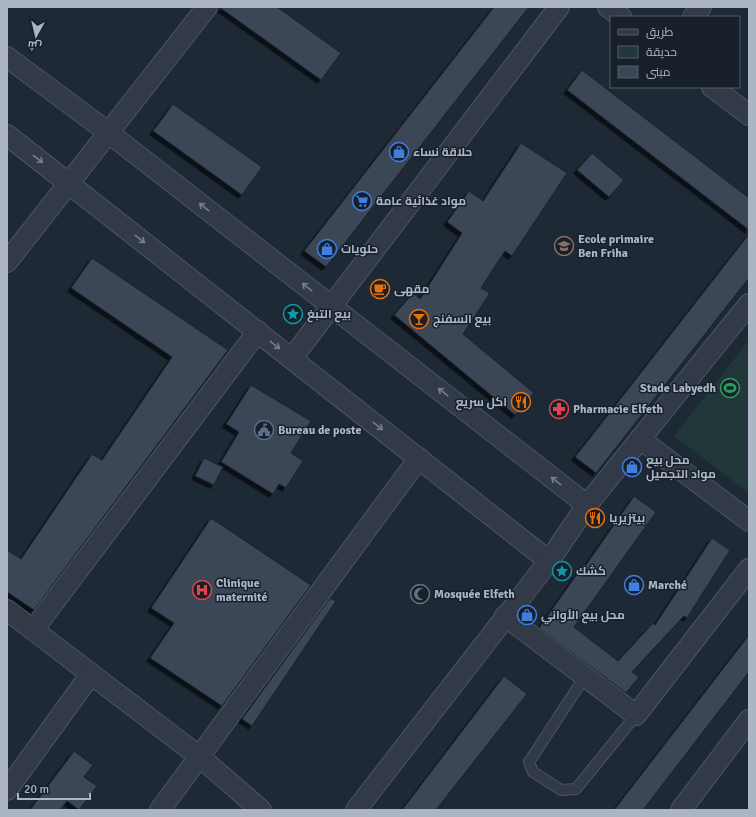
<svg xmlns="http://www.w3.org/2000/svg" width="756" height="817" font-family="Signika,Cairo,sans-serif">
  <defs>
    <filter id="shadow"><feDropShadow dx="-3.5" dy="3.5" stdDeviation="0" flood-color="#0009"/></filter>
  </defs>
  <rect width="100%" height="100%" fill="#1e2936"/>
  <path fill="#213739" d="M749,340V493L674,436Z"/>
  <g fill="#3a4757" stroke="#19222d" filter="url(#shadow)">
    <path d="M219,7H277L341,53L321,80Z"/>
    <path d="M494,7H529L326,267L304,251Z"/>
    <path d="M582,70L749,198V230L567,90Z"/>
    <path d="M173,104L262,167L242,195L153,131Z"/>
    <path d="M521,143L567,173L512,256L505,251L481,288L490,293L463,334L534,393L515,415L394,315L413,293L420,299L462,233L447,222L469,191L483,201Z"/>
    <path d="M592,153L624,180L609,197L577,170Z"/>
    <path d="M749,234V278L596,473L575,457Z"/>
    <path d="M92,258L228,350L34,610L7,592V550L21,559L92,454L102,460L172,357L71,288Z"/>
    <path d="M251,385L311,421L291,453L303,461L286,488L279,484L273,494L221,462L239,432L226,424Z"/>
    <path d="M204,458L223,467L214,485L195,476Z"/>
    <path d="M634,496L656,512L574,627L618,661L653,623L655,625L712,538L730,550L687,618L684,616L632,672L639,677L626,693L539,628L584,564L586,565Z"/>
    <path d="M211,518L311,585L222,706L150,658L174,623L151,608Z"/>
    <path d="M330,598L336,601L252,726L242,719Z"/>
    <path d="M749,635V672L643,810H614Z"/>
    <path d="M504,676L527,694L436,810H402Z"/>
    <path d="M74,751L93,765L84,777L97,786L79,810L67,801L60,810H30Z"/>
  </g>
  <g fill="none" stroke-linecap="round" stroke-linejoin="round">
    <defs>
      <path id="lane" d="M584,678L529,762L533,772L561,790L576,789L636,715"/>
      <g id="street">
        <path d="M608,7L621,17"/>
        <path d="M693,17L701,7"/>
        <path d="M7,57L109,133L587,505"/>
        <path d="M712,87L749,115"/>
        <path d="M7,135L549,561"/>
        <path d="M7,262L207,7"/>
        <path d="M292,358L559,7"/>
        <path d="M640,439L749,521"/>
        <path d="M7,610L200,757L261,810"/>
        <path d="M505,616L636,715L749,569"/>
        <path d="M33,630L258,331"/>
        <path d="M7,790L91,674"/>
        <path d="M160,810L419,458"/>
        <path d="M356,810L549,561L587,505L749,304"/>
        <path d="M681,810L749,720"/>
      </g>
    </defs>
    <use href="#lane" stroke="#4c5562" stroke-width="12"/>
    <use href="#street" stroke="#4c5562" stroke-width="22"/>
    <use href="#lane" stroke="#323a47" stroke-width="10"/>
    <use href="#street" stroke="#323a47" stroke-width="20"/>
  </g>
  <defs><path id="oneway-shaft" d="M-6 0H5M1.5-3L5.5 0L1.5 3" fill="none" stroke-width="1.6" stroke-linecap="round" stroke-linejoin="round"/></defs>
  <g stroke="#757e8c">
    <use href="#oneway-shaft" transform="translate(38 159) rotate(37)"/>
    <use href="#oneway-shaft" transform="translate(204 207) rotate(-142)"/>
    <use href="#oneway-shaft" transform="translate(140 239) rotate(38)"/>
    <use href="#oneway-shaft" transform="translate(307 287) rotate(-142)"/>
    <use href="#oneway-shaft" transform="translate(275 345) rotate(38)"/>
    <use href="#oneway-shaft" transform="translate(443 392) rotate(-142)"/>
    <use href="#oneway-shaft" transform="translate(378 426) rotate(38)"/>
    <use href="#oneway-shaft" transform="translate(556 481) rotate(-142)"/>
  </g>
  <defs>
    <symbol id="shop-ring" viewBox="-11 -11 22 22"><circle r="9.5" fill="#17202b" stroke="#3f7fe0" stroke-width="1.5"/><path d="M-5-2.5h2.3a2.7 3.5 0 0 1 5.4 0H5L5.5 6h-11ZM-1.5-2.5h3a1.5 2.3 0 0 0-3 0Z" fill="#3f7fe0"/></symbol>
    <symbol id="supermarket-ring" viewBox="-11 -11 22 22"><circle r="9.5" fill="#17202b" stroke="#3f7fe0" stroke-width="1.5"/><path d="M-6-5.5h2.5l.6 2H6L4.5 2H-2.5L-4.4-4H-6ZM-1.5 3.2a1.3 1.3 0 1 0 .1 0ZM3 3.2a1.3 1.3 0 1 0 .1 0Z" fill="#3f7fe0"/></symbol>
    <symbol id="school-ring" viewBox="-11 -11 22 22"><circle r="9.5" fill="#17202b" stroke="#8d6e63" stroke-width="1.5"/><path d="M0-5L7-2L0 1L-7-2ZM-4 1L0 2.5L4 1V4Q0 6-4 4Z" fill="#8d6e63"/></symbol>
    <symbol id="cafe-ring" viewBox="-11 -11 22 22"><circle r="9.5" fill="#17202b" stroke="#e8710a" stroke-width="1.5"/><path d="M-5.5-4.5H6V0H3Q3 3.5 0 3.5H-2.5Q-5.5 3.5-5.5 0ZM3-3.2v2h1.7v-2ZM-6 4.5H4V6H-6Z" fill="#e8710a"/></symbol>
    <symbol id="sight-ring" viewBox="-11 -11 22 22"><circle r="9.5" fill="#17202b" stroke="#0f9aa8" stroke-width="1.5"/><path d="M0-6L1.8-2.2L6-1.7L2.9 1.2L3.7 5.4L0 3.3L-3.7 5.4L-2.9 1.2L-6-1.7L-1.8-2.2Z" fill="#0f9aa8"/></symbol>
    <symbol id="bar-ring" viewBox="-11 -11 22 22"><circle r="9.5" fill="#17202b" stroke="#e8710a" stroke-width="1.5"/><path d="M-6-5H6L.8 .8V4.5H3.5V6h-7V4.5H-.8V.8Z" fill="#e8710a"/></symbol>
    <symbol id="stadium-ring" viewBox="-11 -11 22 22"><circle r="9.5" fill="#17202b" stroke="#2e9e5b" stroke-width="1.5"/><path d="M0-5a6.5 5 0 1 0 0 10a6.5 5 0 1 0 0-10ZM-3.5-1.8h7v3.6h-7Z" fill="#2e9e5b"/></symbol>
    <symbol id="restaurant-ring" viewBox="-11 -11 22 22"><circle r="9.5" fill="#17202b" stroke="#e8710a" stroke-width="1.5"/><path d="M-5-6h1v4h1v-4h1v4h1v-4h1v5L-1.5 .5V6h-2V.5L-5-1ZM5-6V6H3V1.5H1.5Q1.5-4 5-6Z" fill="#e8710a"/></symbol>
    <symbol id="pharmacy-ring" viewBox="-11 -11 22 22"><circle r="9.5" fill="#17202b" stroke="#e0444e" stroke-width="1.5"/><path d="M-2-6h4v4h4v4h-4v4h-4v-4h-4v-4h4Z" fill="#e0444e"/></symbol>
    <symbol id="civic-ring" viewBox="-11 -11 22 22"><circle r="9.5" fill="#17202b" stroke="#5c6f8a" stroke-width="1.5"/><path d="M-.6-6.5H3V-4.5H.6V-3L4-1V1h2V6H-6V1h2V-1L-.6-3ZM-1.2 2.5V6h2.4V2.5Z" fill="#5c6f8a"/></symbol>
    <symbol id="hospital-ring" viewBox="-11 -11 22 22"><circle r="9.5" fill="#17202b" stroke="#e0444e" stroke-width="1.5"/><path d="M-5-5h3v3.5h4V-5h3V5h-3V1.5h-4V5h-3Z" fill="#e0444e"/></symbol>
    <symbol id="mosque-ring" viewBox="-11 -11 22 22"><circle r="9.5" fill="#17202b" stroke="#6b7280" stroke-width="1.5"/><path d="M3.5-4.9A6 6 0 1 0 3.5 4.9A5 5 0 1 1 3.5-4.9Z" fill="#6b7280"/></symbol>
  </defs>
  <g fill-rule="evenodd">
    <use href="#shop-ring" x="388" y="141" width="22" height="22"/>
    <use href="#supermarket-ring" x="351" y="190" width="22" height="22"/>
    <use href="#school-ring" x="553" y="235" width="22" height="22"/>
    <use href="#shop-ring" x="316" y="238" width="22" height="22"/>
    <use href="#cafe-ring" x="369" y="278" width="22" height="22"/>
    <use href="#sight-ring" x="282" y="303" width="22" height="22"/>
    <use href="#bar-ring" x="408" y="308" width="22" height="22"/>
    <use href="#stadium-ring" x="719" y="377" width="22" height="22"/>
    <use href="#restaurant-ring" x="510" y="391" width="22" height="22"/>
    <use href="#pharmacy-ring" x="548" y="398" width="22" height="22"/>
    <use href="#civic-ring" x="253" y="419" width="22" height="22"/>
    <use href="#shop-ring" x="621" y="456" width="22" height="22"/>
    <use href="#restaurant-ring" x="584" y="507" width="22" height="22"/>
    <use href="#sight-ring" x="551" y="560" width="22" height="22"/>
    <use href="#shop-ring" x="623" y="574" width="22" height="22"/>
    <use href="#hospital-ring" x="191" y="579" width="22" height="22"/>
    <use href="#mosque-ring" x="409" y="583" width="22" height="22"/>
    <use href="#shop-ring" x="516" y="604" width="22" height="22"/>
  </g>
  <g text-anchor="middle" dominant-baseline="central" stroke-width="3" stroke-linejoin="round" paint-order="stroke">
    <g font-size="12" font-weight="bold" fill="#abb5c4" stroke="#17202b" text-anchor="start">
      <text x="413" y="152">حلاقة نساء</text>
      <text x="376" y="201">مواد غذائية عامة</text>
      <text x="578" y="239">Ecole primaire<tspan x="578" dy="14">Ben Friha</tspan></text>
      <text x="341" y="249">حلويات</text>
      <text x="394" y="289">مقهى</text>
      <text x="307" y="314">بيع التبغ</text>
      <text x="433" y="319">بيع السفنج</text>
      <text x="716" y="388" text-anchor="end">Stade Labyedh</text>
      <text x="507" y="402" text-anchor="end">اكل سريع</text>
      <text x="573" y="409">Pharmacie Elfeth</text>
      <text x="278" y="430">Bureau de poste</text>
      <text x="646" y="460">محل بيع<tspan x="646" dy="14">مواد التجميل</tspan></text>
      <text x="609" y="518">بيتزيريا</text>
      <text x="576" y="571">كشك</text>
      <text x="216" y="583">Clinique<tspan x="216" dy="14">maternité</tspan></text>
      <text x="648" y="585">Marché</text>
      <text x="434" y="594">Mosquée Elfeth</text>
      <text x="541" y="615">محل بيع الأواني</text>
    </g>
  </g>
  <rect width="756" height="817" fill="none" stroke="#abb5c4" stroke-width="16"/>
  <rect x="610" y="16" width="130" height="72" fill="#17202b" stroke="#525c68"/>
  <rect x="618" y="29" width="20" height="6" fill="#323a47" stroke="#525c68"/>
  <text x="646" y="36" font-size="12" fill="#abb5c4">طريق</text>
  <rect x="618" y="46" width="20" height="12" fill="#213739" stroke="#525c68"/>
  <text x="646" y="56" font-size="12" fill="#abb5c4">حديقة</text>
  <rect x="618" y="66" width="20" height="12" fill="#3a4757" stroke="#525c68"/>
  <text x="646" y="76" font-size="12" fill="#abb5c4">مبنى</text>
  <g transform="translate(36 36) rotate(188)" stroke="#17202b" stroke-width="3" paint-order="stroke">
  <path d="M0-3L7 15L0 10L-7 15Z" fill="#abb5c4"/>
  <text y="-6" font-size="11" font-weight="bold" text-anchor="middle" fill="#abb5c4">ش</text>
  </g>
  <path d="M18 793v6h72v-6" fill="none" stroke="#abb5c4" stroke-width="2"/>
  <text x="24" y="793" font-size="12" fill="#abb5c4" stroke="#17202b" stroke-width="3" paint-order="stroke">20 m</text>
</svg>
